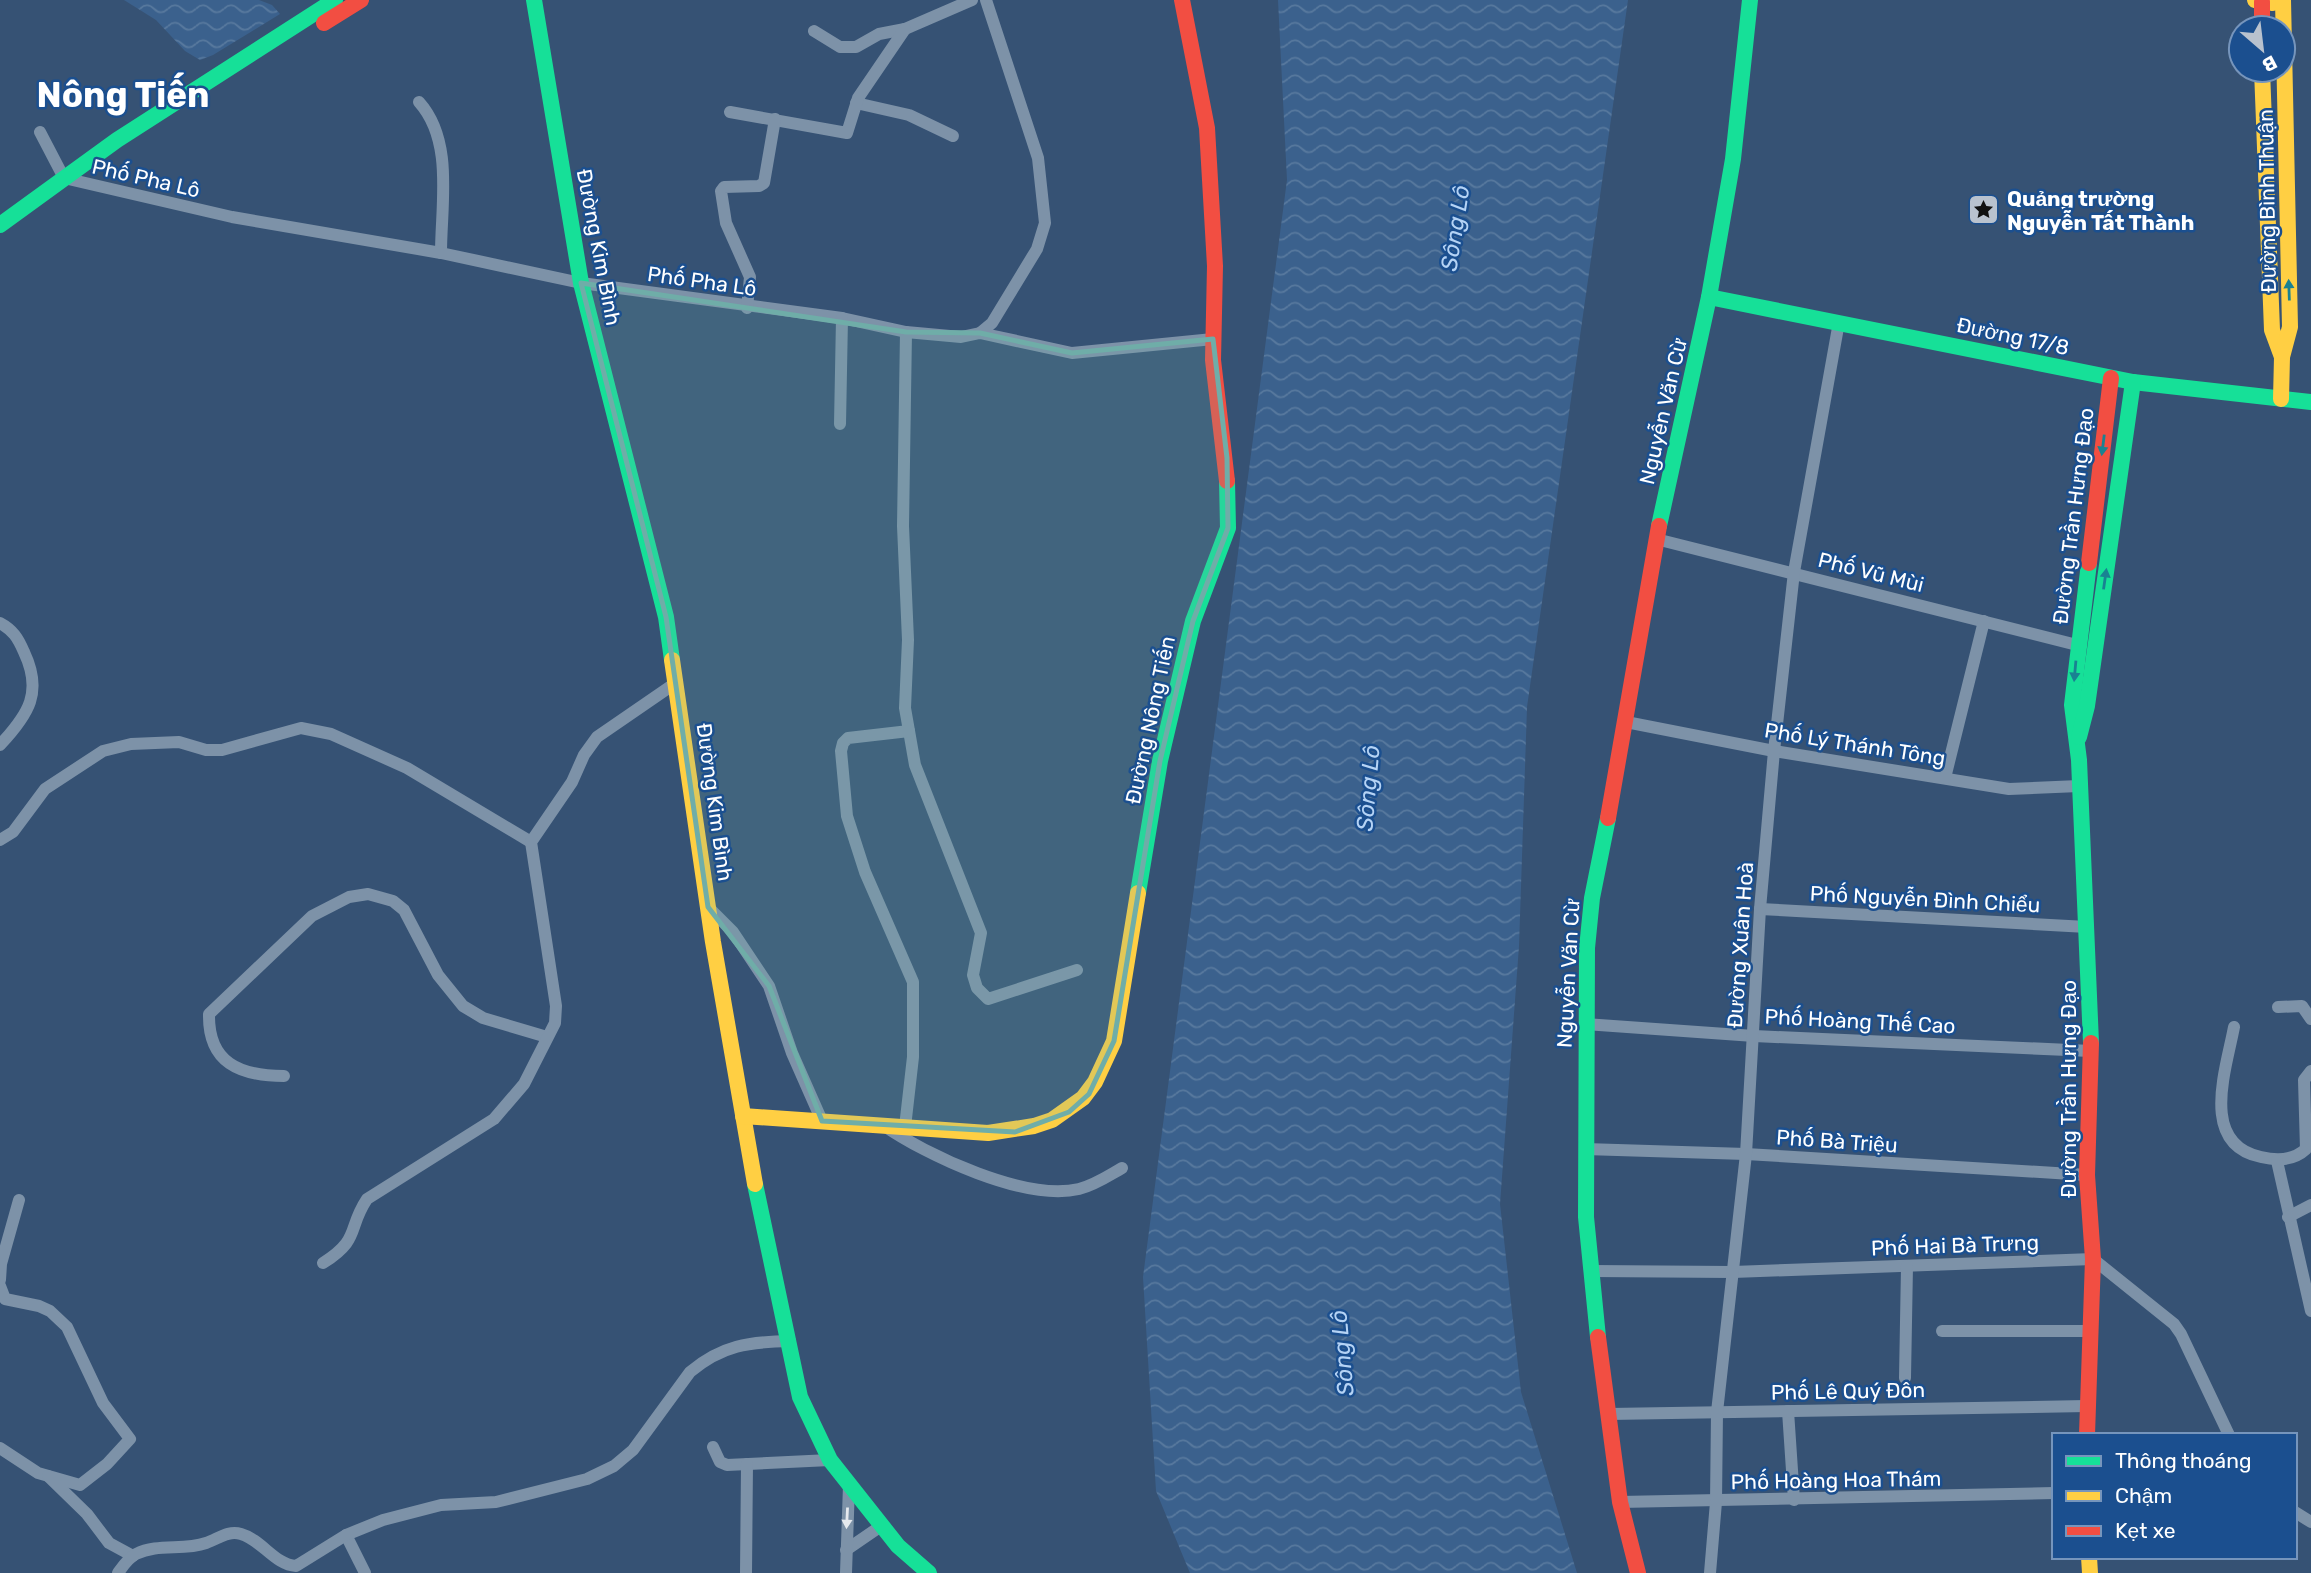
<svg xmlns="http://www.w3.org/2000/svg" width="2311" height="1573" font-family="Rubik,sans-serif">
  <defs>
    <pattern id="water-waves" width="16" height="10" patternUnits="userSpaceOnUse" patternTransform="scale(1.75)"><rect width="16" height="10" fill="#3b618d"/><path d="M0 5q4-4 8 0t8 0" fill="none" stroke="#58799e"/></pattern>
  </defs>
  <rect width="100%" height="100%" fill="#365274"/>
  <g fill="url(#water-waves)">
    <path d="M124,0H259L272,5L280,14L213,55L200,60L185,51L156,20Z"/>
    <path d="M1278,0H1628L1527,707L1519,946L1500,1204L1521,1392L1577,1573H1190L1156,1491L1143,1277L1287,180Z"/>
  </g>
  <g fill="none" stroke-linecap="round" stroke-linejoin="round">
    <g stroke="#7d92a8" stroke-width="12">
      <path d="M814,31L840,47H856L879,34L905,29L972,0"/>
      <path d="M419,102C454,141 441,204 441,253"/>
      <path d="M856,103L909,115L953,136"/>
      <path d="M730,112L847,133L858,98L905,29"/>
      <path d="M40,132L64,178L232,217L441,253L581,283L842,318L906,332L961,337L980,333L1072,353L1213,339"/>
      <path d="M747,308L750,277L726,223L721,191L724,187L759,186L764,183L775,119"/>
      <path d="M906,332L903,526L908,640L905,708L915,765L981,933L973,975L977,988L988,999L1077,970"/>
      <path d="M980,333L992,323L1037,249L1045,223L1038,158L986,0"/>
      <path d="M840,424L842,318"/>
      <path d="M1656,539L2077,645"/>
      <path d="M0,623C13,630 18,638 24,652C43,692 29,714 0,745"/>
      <path d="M1626,722L1774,751L2009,789L2079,786"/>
      <path d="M1945,778L1984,621"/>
      <path d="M0,840L13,832L45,789L103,751L131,744L179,742L206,750H222L301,728L331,734L407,768L531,842"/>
      <path d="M709,908L733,932L769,986L792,1053L822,1121"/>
      <path d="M1760,909L2087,927"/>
      <path d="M2278,1007L2302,1006L2311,1019"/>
      <path d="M1585,1024L1754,1036L2091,1051"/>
      <path d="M2234,1027C2226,1070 2199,1144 2261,1157C2277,1161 2293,1161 2306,1149L2304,1080L2311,1071"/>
      <path d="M284,1076C240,1076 208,1063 209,1014L312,916L349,897L368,894L393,901L404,910L438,975L463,1006L483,1018L547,1037"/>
      <path d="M883,1125C926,1155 1026,1202 1079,1189C1095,1185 1108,1176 1122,1168"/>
      <path d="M905,1127L913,1057V982L865,872L847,816L841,751L843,743L848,738L909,731"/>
      <path d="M1585,1149L1746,1154L2087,1175"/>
      <path d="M2277,1161L2311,1311"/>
      <path d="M2288,1217L2311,1205"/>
      <path d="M323,1263C361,1239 347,1229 367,1199L494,1119L524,1084L555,1023L556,1006L531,842L572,782L584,755L597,737L677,682"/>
      <path d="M1591,1271L1733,1272L2093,1259L2174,1324L2181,1334L2229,1435"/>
      <path d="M0,1280L1,1264L19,1200"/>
      <path d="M0,1286L5,1299L39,1306L50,1311L67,1327L103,1403L130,1439L107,1464L80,1485L38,1473L0,1448"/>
      <path d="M1942,1331H2090"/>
      <path d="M1905,1378L1907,1266"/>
      <path d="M1788,1411L1794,1500"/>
      <path d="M1609,1414L2087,1406"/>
      <path d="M713,1447L720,1462L727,1465L830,1460"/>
      <path d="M48,1476L87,1514L109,1543L133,1556"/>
      <path d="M1620,1502L2054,1493"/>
      <path d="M2295,1512L2311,1522"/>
      <path d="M346,1535L365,1573"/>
      <path d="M846,1550L881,1526"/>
      <path d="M118,1573C123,1566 128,1558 136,1554C158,1543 183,1551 206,1543C218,1539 228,1530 241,1534C262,1540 275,1565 296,1566L346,1535L383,1520L441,1505L496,1502L587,1479L614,1466L633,1450L690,1372C722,1345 749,1342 790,1341"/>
      <path d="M746,1573L747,1464"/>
      <path d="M846,1573L849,1485"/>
      <path d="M1710,1573L1716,1502L1717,1412L1746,1154L1760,909L1774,751L1794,572L1839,322"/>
    </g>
    <g stroke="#16e098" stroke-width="16">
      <path d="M534,0L581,283L666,617L672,660"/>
      <path d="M0,225L117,140L335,0"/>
      <path d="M1709,297L2133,382L2311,402"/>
      <path d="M1659,526L1709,297L1733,159L1750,0"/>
      <path d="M2089,563L2072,705L2079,760L2091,1043"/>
      <path d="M2079,737L2087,706L2133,382"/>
      <path d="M1138,893L1160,761L1193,621L1228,528L1227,481"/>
      <path d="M755,1184L800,1397L830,1460L898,1546L929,1573"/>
      <path d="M1598,1337L1586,1217L1587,948L1592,898L1608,818"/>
    </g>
    <g stroke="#ffcf43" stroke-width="16">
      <path d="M2255,0L2273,3L2282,0"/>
      <path d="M2262,70L2272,330L2282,357"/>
      <path d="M2281,399L2282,357L2290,327L2283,0"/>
      <path d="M672,660L713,942L755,1184"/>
      <path d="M743,1116L988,1133L1034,1126L1052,1120L1083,1098L1095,1082L1114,1041L1138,893"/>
      <path d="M2089,1557L2090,1573"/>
    </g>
    <g stroke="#f24e42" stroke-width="16">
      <path d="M1182,0L1207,128L1215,266L1213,360L1227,481"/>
      <path d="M2262,2V28"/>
      <path d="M324,23L361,0"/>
      <path d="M2089,563L2111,378"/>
      <path d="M1608,818L1659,526"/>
      <path d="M1598,1337L1620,1502L1638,1573"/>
      <path d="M2087,1435L2093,1259L2087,1175L2091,1043"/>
    </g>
  </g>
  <defs><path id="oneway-solid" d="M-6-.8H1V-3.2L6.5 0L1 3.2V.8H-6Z" transform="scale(1.75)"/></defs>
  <g fill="#198292">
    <use href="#oneway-solid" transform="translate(2289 290) rotate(-92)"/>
    <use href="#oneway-solid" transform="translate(2103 445) rotate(97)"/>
    <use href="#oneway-solid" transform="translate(2105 579) rotate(-82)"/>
    <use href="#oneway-solid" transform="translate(2075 671) rotate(95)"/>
  </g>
  <use fill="#e5e9ee" href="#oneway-solid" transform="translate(847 1518) rotate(93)"/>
  <path fill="#6fada8" fill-opacity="0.2" stroke="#6fada8" stroke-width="5" stroke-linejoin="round" d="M581,283L906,332L980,333L1072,353L1213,339L1227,458L1228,528L1193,621L1160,761L1114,1041L1089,1094L1069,1112L1015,1132L822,1121L769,986L708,907L666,617Z"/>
  <defs>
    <symbol id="sight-square" viewBox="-11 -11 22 22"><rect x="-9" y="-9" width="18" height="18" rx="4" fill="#b9c2ce" stroke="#1b4f8f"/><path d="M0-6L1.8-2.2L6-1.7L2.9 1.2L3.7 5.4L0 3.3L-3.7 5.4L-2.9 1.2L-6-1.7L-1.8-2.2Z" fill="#111"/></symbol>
  </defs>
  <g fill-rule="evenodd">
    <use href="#sight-square" x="1966" y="192" width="35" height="35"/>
  </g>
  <g text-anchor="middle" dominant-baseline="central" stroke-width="5" stroke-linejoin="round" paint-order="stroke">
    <g font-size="21" fill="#fff" stroke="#1b4f8f">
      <text transform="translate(146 178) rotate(13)">Phố Pha Lô</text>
      <text transform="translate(2267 201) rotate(-91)">Đường Bình Thuận</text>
      <text transform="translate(599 247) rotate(79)">Đường Kim Bình</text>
      <text transform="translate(702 281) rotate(8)">Phố Pha Lô</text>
      <text transform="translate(2013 336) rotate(12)">Đường 17/8</text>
      <text transform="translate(1663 411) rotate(-77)">Nguyễn Văn Cừ</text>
      <text transform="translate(2073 516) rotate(-83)">Đường Trần Hưng Đạo</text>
      <text transform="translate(1871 572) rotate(14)">Phố Vũ Mùi</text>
      <text transform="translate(1150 720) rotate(-78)">Đường Nông Tiến</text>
      <text transform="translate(1855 744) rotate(9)">Phố Lý Thánh Tông</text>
      <text transform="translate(715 802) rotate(82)">Đường Kim Bình</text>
      <text transform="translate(1925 899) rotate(3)">Phố Nguyễn Đình Chiểu</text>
      <text transform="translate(1740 945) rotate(-86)">Đường Xuân Hoà</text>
      <text transform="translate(1568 973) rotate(-87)">Nguyễn Văn Cừ</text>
      <text transform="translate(1860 1021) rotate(3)">Phố Hoàng Thế Cao</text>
      <text transform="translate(2068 1089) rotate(-90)">Đường Trần Hưng Đạo</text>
      <text transform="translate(1837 1141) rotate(4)">Phố Bà Triệu</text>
      <text transform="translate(1955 1245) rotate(-2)">Phố Hai Bà Trưng</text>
      <text transform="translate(1848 1391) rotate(-1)">Phố Lê Quý Đôn</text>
      <text transform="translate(1836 1480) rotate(-1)">Phố Hoàng Hoa Thám</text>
    </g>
    <g font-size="21" font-weight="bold" fill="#fff" stroke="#1b4f8f" text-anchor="start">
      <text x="2007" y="198">Quảng trường<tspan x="2007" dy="24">Nguyễn Tất Thành</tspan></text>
    </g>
    <g font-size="23" font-style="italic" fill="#b5d3f5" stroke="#1b4f8f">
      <text transform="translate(1455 228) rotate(-81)">Sông Lô</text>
      <text transform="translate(1368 788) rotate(-85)">Sông Lô</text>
      <text transform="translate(1342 1353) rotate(-95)">Sông Lô</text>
    </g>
    <g font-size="35" font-weight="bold" fill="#fff" stroke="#1b4f8f">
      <text x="123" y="95">Nông Tiến</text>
    </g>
  </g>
  <rect x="2052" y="1433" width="245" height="126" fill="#1b4f8f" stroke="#7695bc" stroke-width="2"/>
  <rect x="2066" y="1456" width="35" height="10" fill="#16e098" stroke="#7695bc" stroke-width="2"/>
  <text x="2115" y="1468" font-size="21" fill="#ffffff">Thông thoáng</text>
  <rect x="2066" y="1491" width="35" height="10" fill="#ffcf43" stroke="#7695bc" stroke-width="2"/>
  <text x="2115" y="1503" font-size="21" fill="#ffffff">Chậm</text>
  <rect x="2066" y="1526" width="35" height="10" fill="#f24e42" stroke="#7695bc" stroke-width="2"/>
  <text x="2115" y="1538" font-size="21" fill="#ffffff">Kẹt xe</text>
  <g transform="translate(2262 49) rotate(152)"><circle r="33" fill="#1b4f8f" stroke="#7695bc" stroke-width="2"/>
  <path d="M0-5L12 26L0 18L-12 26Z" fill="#b9c2ce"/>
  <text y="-10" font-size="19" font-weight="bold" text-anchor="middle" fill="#ffffff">B</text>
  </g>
</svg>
